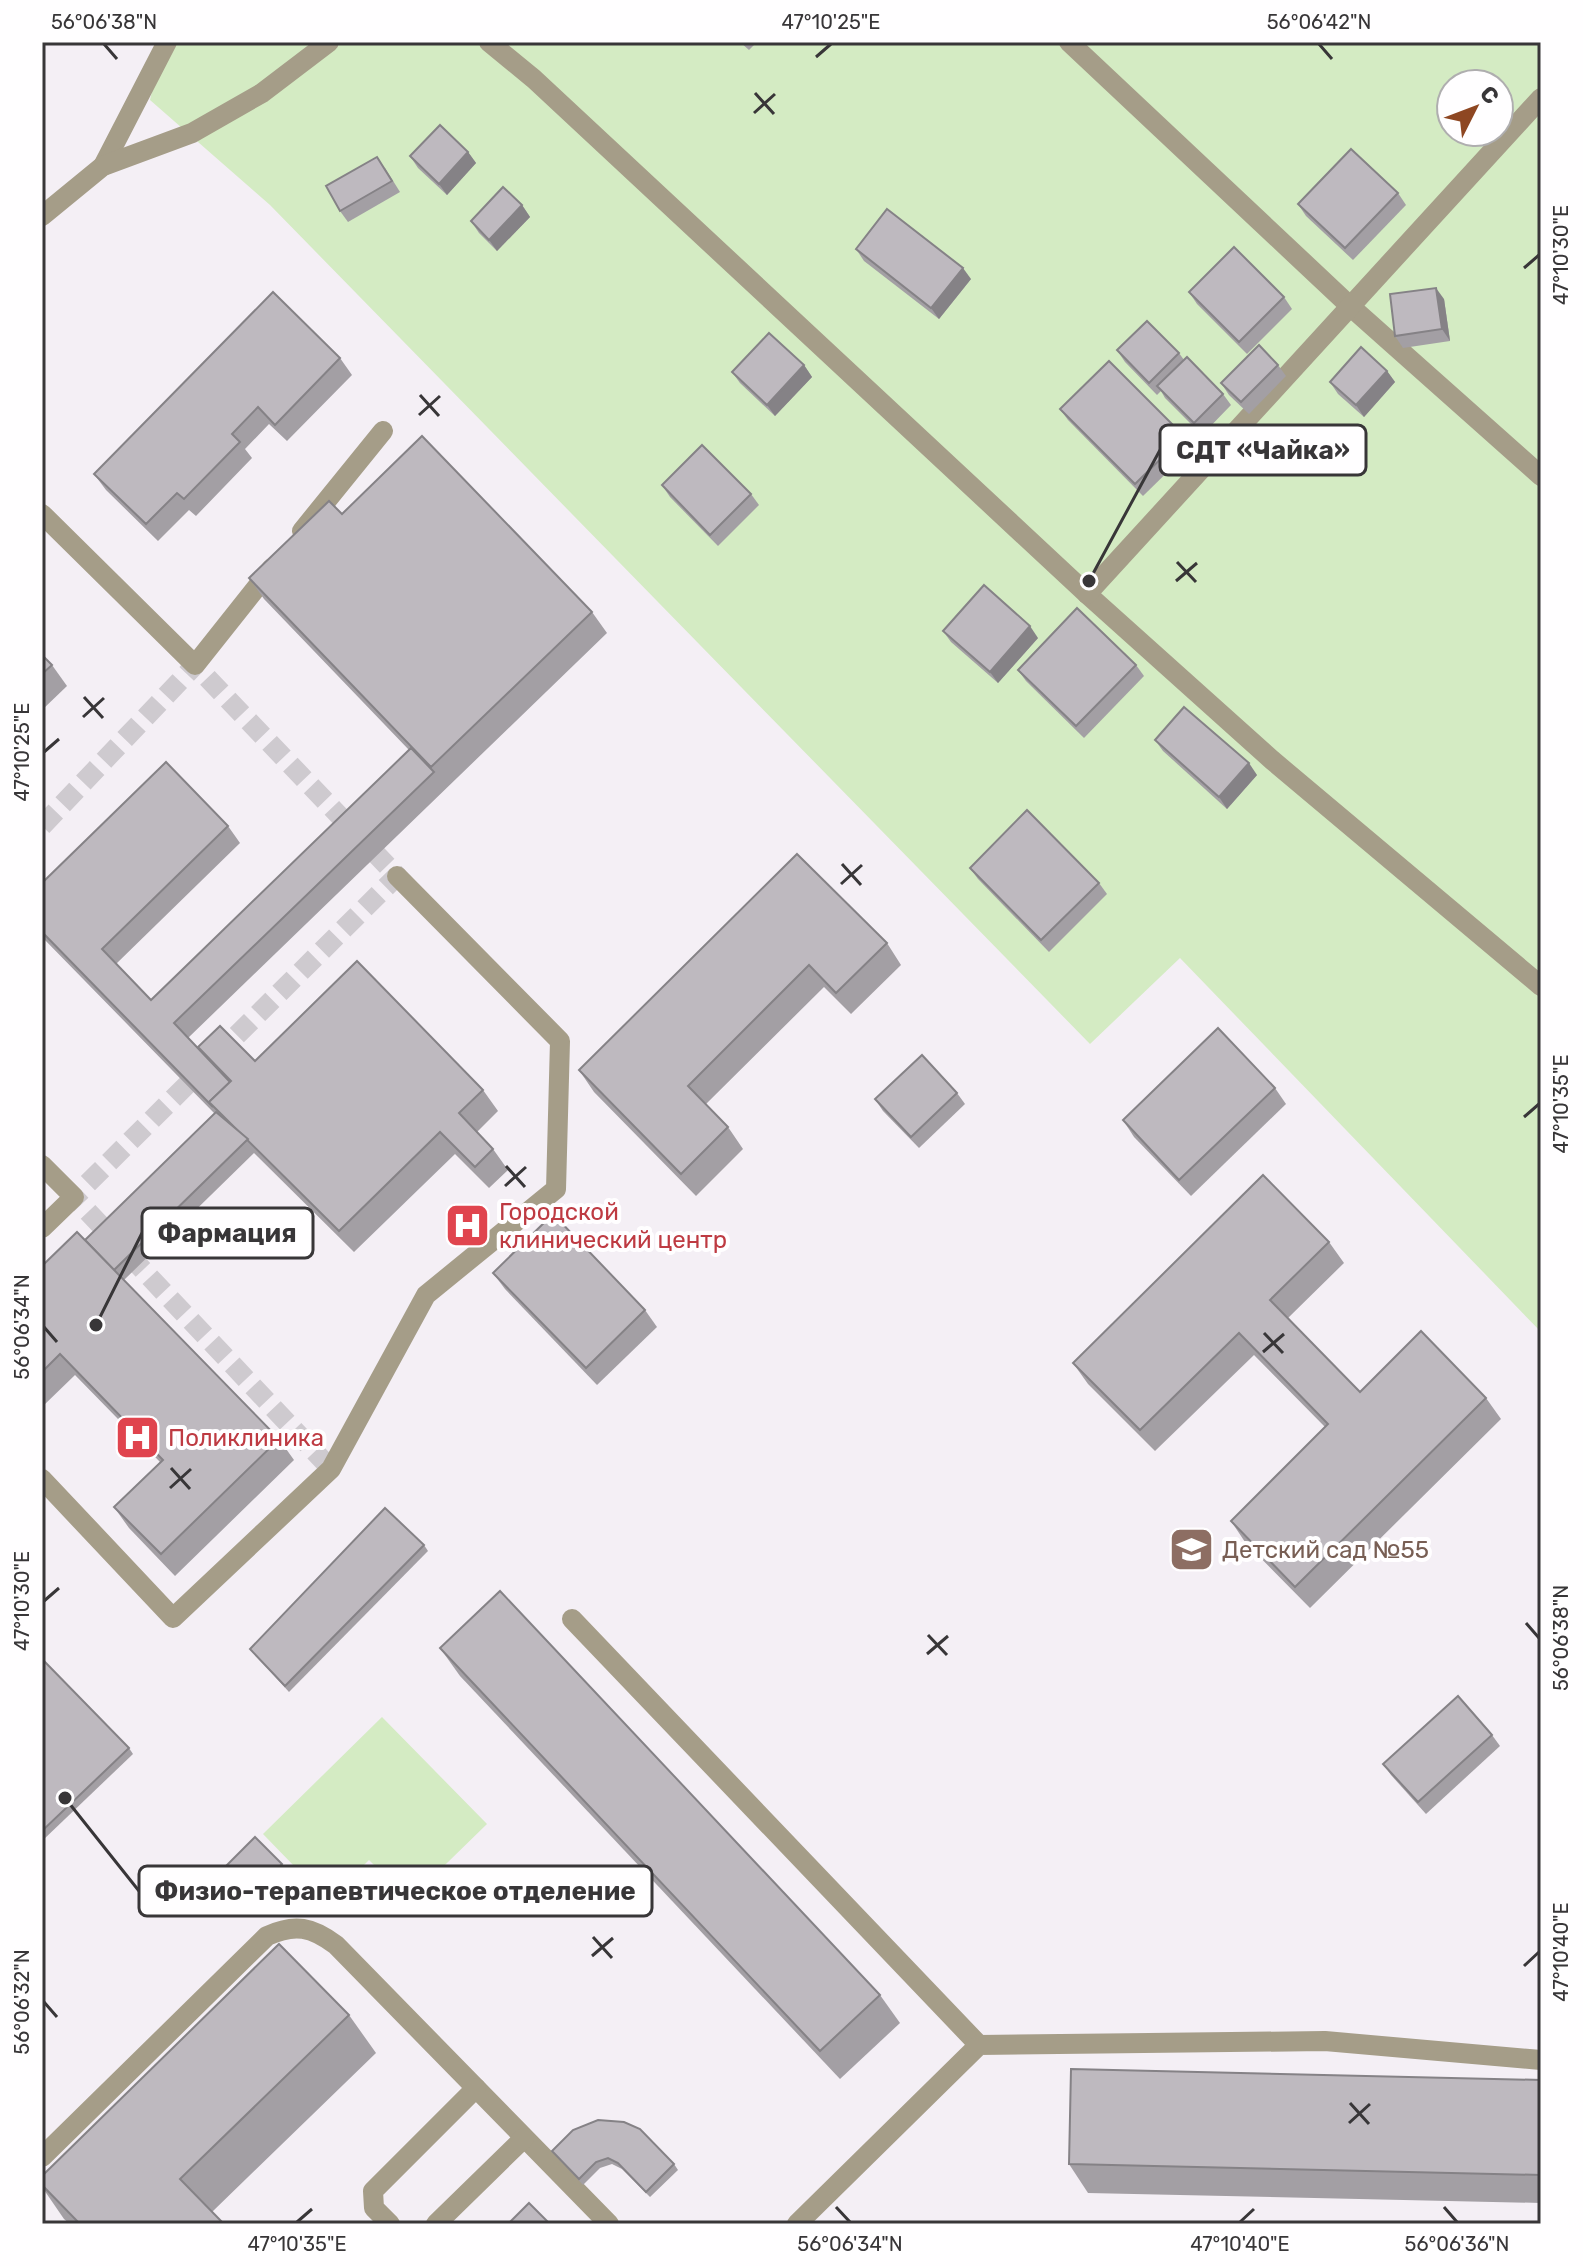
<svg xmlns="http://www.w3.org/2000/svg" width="1583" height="2266" font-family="Rubik,sans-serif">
  <rect width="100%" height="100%" fill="#f4eff5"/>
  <g fill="#d4ebc3" fill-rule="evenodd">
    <path d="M163,42H1541V1332L1180,958L1090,1044L270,205L150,100ZM1451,84H1499V132H1451Z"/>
    <path d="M382,1717L487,1824L409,1900L369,1860L328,1901L263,1834Z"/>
  </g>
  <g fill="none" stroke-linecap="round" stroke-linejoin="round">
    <path stroke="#cecacf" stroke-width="20" stroke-dasharray="20 10" stroke-linecap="butt" d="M42,826L195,665L397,876L74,1197L331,1469"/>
    <g stroke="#a59d88" stroke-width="20">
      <path d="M489,42L534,79L1087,594L1272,760L1541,986"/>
      <path d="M1069,42L1351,307L1541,476"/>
      <path d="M103,166L167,42"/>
      <path d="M42,216L103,166L192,133L262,93L329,42"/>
      <path d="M42,514L195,665L272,568"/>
      <path d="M302,531L383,431"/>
      <path d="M1087,594L1541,98"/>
      <path d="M42,1165L74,1197L42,1228"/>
      <path d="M42,1479L173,1618L331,1469L426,1295L556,1189L560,1041L397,876"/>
      <path d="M572,1619L979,2045"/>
      <path d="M42,2157L267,1936C295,1923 312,1927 336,1945L609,2224"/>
      <path d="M390,2224L374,2208L373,2191L476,2088"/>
      <path d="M436,2224L524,2138"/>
      <path d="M797,2224L979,2045L1325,2041L1541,2060"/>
    </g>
  </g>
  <g fill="#a39fa4">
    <path d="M740,42H757L749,50Z"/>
    <path d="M468,152L476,163L447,195L418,168L410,156Z"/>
    <path d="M385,168L400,192L348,222L340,211Z"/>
    <path d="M1398,193L1406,205L1353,260L1306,216L1298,204Z"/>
    <path d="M522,205L530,217L497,251L479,233L471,221Z"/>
    <path d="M856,249L971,279L939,319L864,261Z"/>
    <path d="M1189,292L1284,297L1292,309L1247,354L1197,304Z"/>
    <path d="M1444,299L1450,341L1403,348L1395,336Z"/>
    <path d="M1117,350L1179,353L1184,360L1223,394L1231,405L1202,435L1165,398L1161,391L1157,395L1125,362Z"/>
    <path d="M340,358L352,375L287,441L269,424L245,449L252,458L196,516L189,510L158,541L106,490L94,474Z"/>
    <path d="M804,365L812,377L775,416L740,383L732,372Z"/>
    <path d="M1278,365L1286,376L1249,414L1229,395L1221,383Z"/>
    <path d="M1387,371L1395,382L1364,417L1338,394L1330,382Z"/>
    <path d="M1060,409L1184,436L1192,448L1143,496L1068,420Z"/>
    <path d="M662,485L751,494L759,505L718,546L670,497Z"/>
    <path d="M342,514L592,612L607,633L188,1038L202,1053L483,1090L498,1111L477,1132L493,1149L508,1170L489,1188L455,1154L354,1252L254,1153L124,1280L279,1439L294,1460L175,1576L129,1528L114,1507L160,1462L75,1375L42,1407V1266L85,1240L215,1114L42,937V883L228,826L240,843L116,964L151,1000L409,750L264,599L249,578Z"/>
    <path d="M943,631L1038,638L998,683L951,642Z"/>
    <path d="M42,655L52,665L67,686L42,710Z"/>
    <path d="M1136,665L1144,676L1084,738L1026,681L1018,670Z"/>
    <path d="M1155,740L1257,775L1227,809L1163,751Z"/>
    <path d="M797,854L887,943L901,965L851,1014L824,987L706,1104L728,1127L743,1149L696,1196L594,1092L579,1070Z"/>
    <path d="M970,868L1099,883L1107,894L1049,952L978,879Z"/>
    <path d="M1275,1088L1286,1104L1191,1196L1134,1137L1123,1120Z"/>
    <path d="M957,1093L965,1104L919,1148L883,1111L875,1099Z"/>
    <path d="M1329,1242L1344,1263L1288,1318L1360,1392L1486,1398L1501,1419L1310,1608L1245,1542L1231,1521L1325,1427L1254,1355L1155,1451L1088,1384L1073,1363Z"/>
    <path d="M493,1273L645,1310L657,1327L597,1385L505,1289Z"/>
    <path d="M424,1545L428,1551L289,1692L250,1649Z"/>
    <path d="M440,1648L880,1995L900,2023L840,2079L460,1676Z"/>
    <path d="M42,1665L129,1748L133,1754L42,1841Z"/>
    <path d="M1492,1735L1500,1746L1426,1814L1391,1775L1383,1764Z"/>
    <path d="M282,1864L286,1870L251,1904L220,1872Z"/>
    <path d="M349,2015L376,2053L212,2212L224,2224H70L64,2219L42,2187V2176Z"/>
    <path d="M1541,2080V2203L1088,2193L1069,2164Z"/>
    <path d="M552,2151L674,2164L678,2170L650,2197L622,2169L612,2164L600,2168L583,2185Z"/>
  </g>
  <g fill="#858286">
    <path d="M468,152L476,163L447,195L439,184Z"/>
    <path d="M522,205L530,217L497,251L489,240Z"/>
    <path d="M963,268L971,279L939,319L931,308Z"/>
    <path d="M1436,288L1444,299L1450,341L1442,329Z"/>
    <path d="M804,365L812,377L775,416L767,405Z"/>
    <path d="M1387,371L1395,382L1364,417L1356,405Z"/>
    <path d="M1030,626L1038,638L998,683L990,672Z"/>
    <path d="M1249,763L1257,775L1227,809L1219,797Z"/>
  </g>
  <g fill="#beb9bf" stroke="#858286" stroke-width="2">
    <path d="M440,125L468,152L439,184L410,156Z"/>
    <path d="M1351,149L1398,193L1345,248L1298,204Z"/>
    <path d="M377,157L392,181L340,211L326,186Z"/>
    <path d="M503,187L522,205L489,240L471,221Z"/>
    <path d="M887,209L963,268L931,308L856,249Z"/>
    <path d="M1234,247L1284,297L1239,342L1189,292Z"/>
    <path d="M1436,288L1442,329L1395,336L1390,294Z"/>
    <path d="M273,292L340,358L275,425L258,407L232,434L240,442L184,499L177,493L146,524L94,474Z"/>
    <path d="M1147,321L1179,353L1149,383L1117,350Z"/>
    <path d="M769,333L804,365L767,405L732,372Z"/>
    <path d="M1259,345L1278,365L1241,402L1221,383Z"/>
    <path d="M1361,347L1387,371L1356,405L1330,382Z"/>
    <path d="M1187,357L1223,394L1194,423L1157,386Z"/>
    <path d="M1109,361L1184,436L1135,484L1060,409Z"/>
    <path d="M422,436L592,612L431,767L249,578L329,501L342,514Z"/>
    <path d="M702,445L751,494L710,535L662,485Z"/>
    <path d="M984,585L1030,626L990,672L943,631Z"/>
    <path d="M1077,608L1136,665L1076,726L1018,670Z"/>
    <path d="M42,655L52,665L42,674Z"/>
    <path d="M1184,707L1249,763L1219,797L1155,740Z"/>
    <path d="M411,748L434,772L174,1023L230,1082L209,1102L213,1107L42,932V883L166,762L228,826L102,949L151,1000Z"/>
    <path d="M1027,810L1099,883L1041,940L970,868Z"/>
    <path d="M797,854L887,943L836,993L809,965L688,1086L728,1127L681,1174L579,1070Z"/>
    <path d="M357,961L483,1090L459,1113L493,1149L475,1167L440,1132L339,1231L209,1102L231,1081L198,1047L220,1026L255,1061Z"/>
    <path d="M1218,1028L1275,1088L1179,1180L1123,1120Z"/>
    <path d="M922,1055L957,1093L911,1137L875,1099Z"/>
    <path d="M216,1112L248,1139L114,1270L85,1240Z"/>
    <path d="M1263,1175L1329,1242L1270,1300L1360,1392L1421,1331L1486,1398L1295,1587L1231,1521L1328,1424L1239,1333L1140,1430L1073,1363Z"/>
    <path d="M553,1214L645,1310L586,1368L493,1273Z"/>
    <path d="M77,1232L279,1439L161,1554L114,1507L163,1460L60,1354L42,1372V1266Z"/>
    <path d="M385,1508L424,1545L285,1686L250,1649Z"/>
    <path d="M500,1591L880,1995L820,2051L440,1648Z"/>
    <path d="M45,1662L129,1748L42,1831V1665Z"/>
    <path d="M1458,1696L1492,1735L1418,1802L1383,1764Z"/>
    <path d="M255,1837L282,1864L246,1899L220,1872Z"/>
    <path d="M279,1944L349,2015L180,2179L224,2224H80L42,2185V2176Z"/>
    <path d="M1071,2069L1541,2080V2175L1069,2164Z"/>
    <path d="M598,2120L624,2122L640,2129L674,2164L646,2192L618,2163L608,2158L596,2162L579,2179L552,2151L573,2130Z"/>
    <path d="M529,2203L550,2224H508Z"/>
  </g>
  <path fill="none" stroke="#383638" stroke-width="3" d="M104,44L117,59M1319,44L1332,59M816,57L831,44M755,93L774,114M754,113L775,94M1524,268L1539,255M420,395L439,416M419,415L440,396M1177,562L1196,582M1176,581L1197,563M84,697L103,718M83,717L104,698M44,752L59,739M842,864L861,885M841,884L862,865M1524,1117L1539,1104M506,1166L525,1187M505,1186L526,1167M44,1327L57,1342M1264,1333L1283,1353M1263,1352L1284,1334M171,1468L190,1489M170,1488L191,1469M44,1601L59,1588M1526,1623L1539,1638M928,1635L947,1655M927,1654L948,1636M593,1937L612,1958M592,1956L613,1938M1524,1966L1539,1952M44,2002L57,2017M1350,2103L1369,2124M1349,2123L1370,2104M836,2207L850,2222M1444,2207L1457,2222M297,2222L312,2209M1240,2222L1254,2209"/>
  <defs>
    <symbol id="hospital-square" viewBox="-11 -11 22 22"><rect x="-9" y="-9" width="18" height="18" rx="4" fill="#e0444e" stroke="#fffeff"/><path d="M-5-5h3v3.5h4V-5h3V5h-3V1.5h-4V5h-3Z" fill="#fff"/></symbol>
    <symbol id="school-square" viewBox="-11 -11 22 22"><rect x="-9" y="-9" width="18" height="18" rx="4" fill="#8d6e63" stroke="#fffeff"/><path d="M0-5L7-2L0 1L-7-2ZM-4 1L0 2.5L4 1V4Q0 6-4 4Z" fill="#fff"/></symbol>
  </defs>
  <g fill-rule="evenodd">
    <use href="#hospital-square" x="442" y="1200" width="51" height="51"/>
    <use href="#hospital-square" x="112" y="1412" width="51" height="51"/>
    <use href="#school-square" x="1166" y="1524" width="51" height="51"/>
  </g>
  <g text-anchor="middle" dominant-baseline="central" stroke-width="8" stroke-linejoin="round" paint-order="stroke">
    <g font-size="24" fill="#be3a42" stroke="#fffeff" text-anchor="start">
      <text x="499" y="1212">Городской<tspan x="499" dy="28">клинический центр</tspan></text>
      <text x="168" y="1438">Поликлиника</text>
    </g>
    <g font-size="24" fill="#785e54" stroke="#fffeff" text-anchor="start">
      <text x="1222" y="1550">Детский сад №55</text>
    </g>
  </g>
  <path fill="none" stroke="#383638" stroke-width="3" d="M1089 581L1160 450M96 1325L142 1233M65 1798L139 1891"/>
  <g fill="#383638" stroke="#fffeff" stroke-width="3">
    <circle cx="1089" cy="581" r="8"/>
    <circle cx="96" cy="1325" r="8"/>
    <circle cx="65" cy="1798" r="8"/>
  </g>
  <g fill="#fffeff" stroke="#383638" stroke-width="3">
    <rect x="1160" y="425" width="206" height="50" rx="8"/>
    <rect x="142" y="1208" width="171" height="50" rx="8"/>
    <rect x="139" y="1866" width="513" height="50" rx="8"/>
  </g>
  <g font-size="26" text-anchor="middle" font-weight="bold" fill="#383638">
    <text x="1263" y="459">СДТ «Чайка»</text>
    <text x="227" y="1242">Фармация</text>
    <text x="395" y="1900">Физио-терапевтическое отделение</text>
  </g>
  <rect width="1583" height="2266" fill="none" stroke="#fffeff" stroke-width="88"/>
  <g transform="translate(1475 108) rotate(48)"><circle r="38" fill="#fffeff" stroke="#afaeaf" stroke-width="2"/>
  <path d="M0-6L14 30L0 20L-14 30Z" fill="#8e4722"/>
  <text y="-12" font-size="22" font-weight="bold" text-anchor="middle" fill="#383638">С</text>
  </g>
  <rect x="44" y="44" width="1495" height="2178" fill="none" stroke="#383638" stroke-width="3"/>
  <g font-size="20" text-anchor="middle" fill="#383638">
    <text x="104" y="29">56°06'38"N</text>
    <text x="831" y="29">47°10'25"E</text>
    <text x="1319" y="29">56°06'42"N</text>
    <text transform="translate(1561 255) rotate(-90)" y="7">47°10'30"E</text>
    <text transform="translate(22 752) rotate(-90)" y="7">47°10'25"E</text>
    <text transform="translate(1561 1104) rotate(-90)" y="7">47°10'35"E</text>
    <text transform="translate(22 1327) rotate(-90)" y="7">56°06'34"N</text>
    <text transform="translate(22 1601) rotate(-90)" y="7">47°10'30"E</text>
    <text transform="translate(1561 1638) rotate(-90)" y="7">56°06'38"N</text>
    <text transform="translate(1561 1952) rotate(-90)" y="7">47°10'40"E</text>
    <text transform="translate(22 2002) rotate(-90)" y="7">56°06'32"N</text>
    <text x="297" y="2251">47°10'35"E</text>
    <text x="850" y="2251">56°06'34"N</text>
    <text x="1240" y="2251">47°10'40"E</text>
    <text x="1457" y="2251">56°06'36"N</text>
  </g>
</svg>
